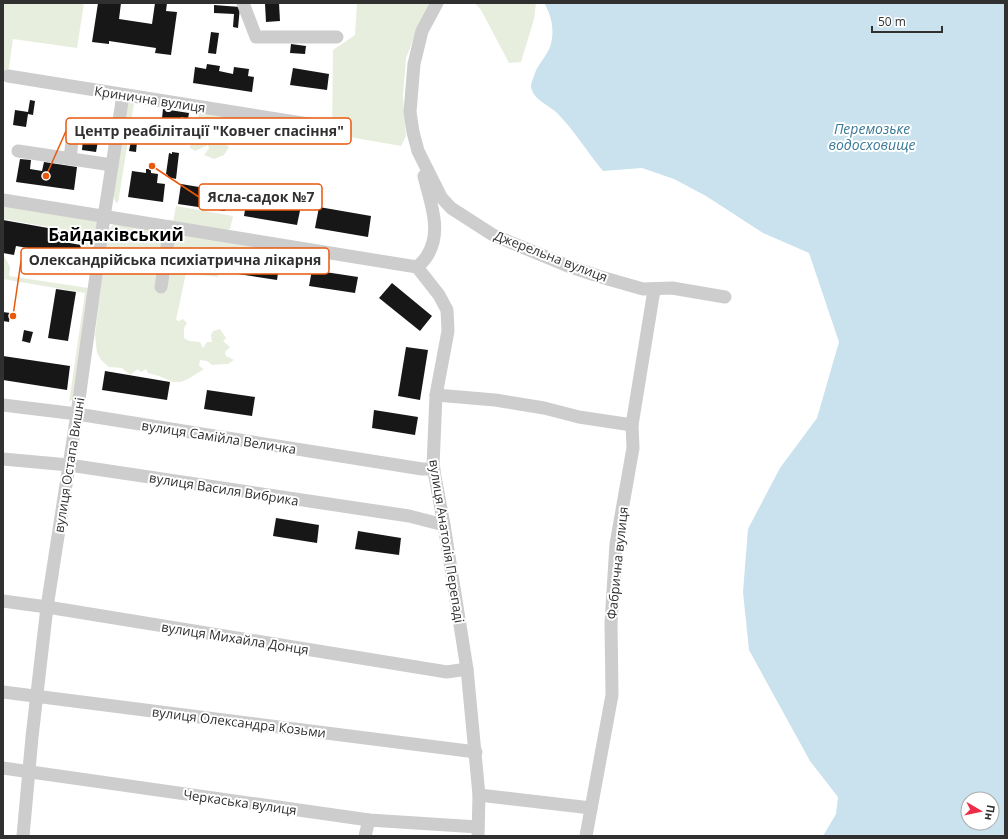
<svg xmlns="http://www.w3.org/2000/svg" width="1008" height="839" font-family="'Open Sans',sans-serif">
  <rect width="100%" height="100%" fill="#fff"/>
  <g fill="#e7eede">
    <path d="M3,3H84L77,48L13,39L8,74L3,73Z"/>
    <path d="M357,3H431L420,23L406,58L403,96L406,136L401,146L332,134L333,50L355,35Z"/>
    <path d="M475,3H536L534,19L521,62L509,63L481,10Z"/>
    <path d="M127,98L242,118L241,121L247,130L244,133L247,137L243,142L240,144L237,142H234L229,132L224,130L221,138H218L229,147L224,155L214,159L204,155L209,148L208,145L195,151L190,148L191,135L197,134L198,114L134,103L118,203L115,202L113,190Z"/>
    <path d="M3,204L94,219L98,223L91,262L86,267L79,265L82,244L65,241L66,230L3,219Z"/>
    <path d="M176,206L233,216L230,229L226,230L173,222Z"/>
    <path d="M114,224C127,225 155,225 163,234L180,235L291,252L289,266L222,255L218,277L186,273L176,320L179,321L183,319L187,323L184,328V338L189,341L200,342L203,348L207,342H212L211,335L213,331L220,329L226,338L223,341L230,347L225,352L226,356L234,360L228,364L212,365L207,361L200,360L199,366L204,369L188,379L181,382H173L159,376L148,373L146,369L141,372L138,369L130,375L122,368L109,367L101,360L97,353L95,335L108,230Z"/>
    <path d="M3,254L10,267L9,276L88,288L76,396L69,402L85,293L3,279Z"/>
  </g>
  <path fill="#c9e2ee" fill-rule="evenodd" d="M544,3H1005V836H823L836,814L838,797L810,761L749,650L743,592L748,529L780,468L817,418L839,342L809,253L763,233L706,196L674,179L642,168L603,171C587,152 575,131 557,113C549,105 531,99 531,85C531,83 533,79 534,76C537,65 546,57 550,47C555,32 552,16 544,3ZM968,799H992V823H968Z"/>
  <g fill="#171717">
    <path d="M98,3H121L119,19L152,24L155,3H167L166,11L177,12L171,55L155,53L156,48L109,41V44L92,42Z"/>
    <path d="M279,3L280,21L266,22L265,4Z"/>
    <path d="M214,5L240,7L238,28L233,27L234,14L214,13Z"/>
    <path d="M211,32L219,33L216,54L208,53Z"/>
    <path d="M291,44L306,46L305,54L290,53Z"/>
    <path d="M207,64L220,66L219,71L233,74L234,67L249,69L248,76L254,77L252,92L193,83L195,67L206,69Z"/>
    <path d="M293,68L329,74L327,90L290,85Z"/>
    <path d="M30,100L35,101L33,115L28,114L26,127L13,125L15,110L28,112Z"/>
    <path d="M163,109L189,113L188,119L181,117V119L174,118V120L162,118Z"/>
    <path d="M83,139L98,141L96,152L82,150Z"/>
    <path d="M131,141L137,142L136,152L129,151Z"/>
    <path d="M172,152L179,153L176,179L168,177V175L166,174L169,153L172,154Z"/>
    <path d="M20,159L31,160L30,169L42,171L44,162L77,167L74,190L16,182Z"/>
    <path d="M146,169H151V173L158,174L157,183L165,184L163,202L128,197L132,171L146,173Z"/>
    <path d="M181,184L229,192L225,211L178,204Z"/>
    <path d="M247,197L301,206L297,225L244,216Z"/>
    <path d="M319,207L371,216L368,237L315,228Z"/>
    <path d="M3,220L65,231L64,242L81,245L78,265L56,261L57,253L16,246L14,255L3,253Z"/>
    <path d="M228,252L280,260L277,280L225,272Z"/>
    <path d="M312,270L358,277L355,293L309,286Z"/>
    <path d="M392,283L432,316L420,331L379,298Z"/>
    <path d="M56,289L76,292L68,341L48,338Z"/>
    <path d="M3,312L10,313L9,322L3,321Z"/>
    <path d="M24,330L33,332L30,343L22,341Z"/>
    <path d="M406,347L428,350L420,400L398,396Z"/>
    <path d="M3,356L70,366L67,390L3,380Z"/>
    <path d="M105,371L170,382L167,400L102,390Z"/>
    <path d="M207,390L255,397L252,416L204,409Z"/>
    <path d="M374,410L418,417L415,435L372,428Z"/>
    <path d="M276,518L319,525L317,543L273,536Z"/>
    <path d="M358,531L401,538L399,555L355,549Z"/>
  </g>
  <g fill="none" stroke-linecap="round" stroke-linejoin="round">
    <g stroke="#cdcdcd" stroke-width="13">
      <path d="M243,3L256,37H337"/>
      <path d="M437,3L422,31L414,64L410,112L413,132L418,151L441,197L451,208L493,235L568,266L601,277L643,289L672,288L725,297"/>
      <path d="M8,76L340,129"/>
      <path d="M18,151L112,165"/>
      <path d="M70,158L72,142"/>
      <path d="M3,200L417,267L439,295L447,310L448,331L436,395L433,466L444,525L467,669L479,795L478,836"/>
      <path d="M417,267C420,264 425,260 427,256C443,231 430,202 424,176"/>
      <path d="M161,287L170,227"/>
      <path d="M436,395L495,400L544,408L579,417L632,425"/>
      <path d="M3,405L77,414L422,469H434"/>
      <path d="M3,459L69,465L409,516L444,525"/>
      <path d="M3,601L47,607L447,672L467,669"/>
      <path d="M3,692L476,752"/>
      <path d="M3,768L369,820L478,827"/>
      <path d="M479,795L591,808"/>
      <path d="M23,836L32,737L47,607L77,414L104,217L123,95"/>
      <path d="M365,836L369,820"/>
      <path d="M586,836L612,695L611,623L616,544L633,448L632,425L654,290"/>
    </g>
  </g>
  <g text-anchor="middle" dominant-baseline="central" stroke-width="4" stroke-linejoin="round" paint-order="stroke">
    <g font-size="13" fill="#303030" stroke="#fff">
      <text transform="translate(150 99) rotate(9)">Кринична вулиця</text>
      <text transform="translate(551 256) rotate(21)">Джерельна вулиця</text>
      <text transform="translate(219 437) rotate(9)">вулиця Самійла Величка</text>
      <text transform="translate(69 465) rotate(-81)">вулиця Остапа Вишні</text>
      <text transform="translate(224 489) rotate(9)">вулиця Василя Вибрика</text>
      <text transform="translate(447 541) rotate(81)">вулиця Анатолія Перепаді</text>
      <text transform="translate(617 563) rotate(-84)">Фабрична вулиця</text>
      <text transform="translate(235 638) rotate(9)">вулиця Михайла Донця</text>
      <text transform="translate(239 722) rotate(7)">вулиця Олександра Козьми</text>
      <text transform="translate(240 802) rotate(8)">Черкаська вулиця</text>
    </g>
    <g font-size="14" font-style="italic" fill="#3a7997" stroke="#fff">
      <text x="872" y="128">Перемозьке<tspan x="872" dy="16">водосховище</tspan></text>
    </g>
    <g font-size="17" font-weight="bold" fill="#000" stroke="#fff">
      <text x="116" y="234">Байдаківський</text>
    </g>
  </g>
  <path fill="none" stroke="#e8590c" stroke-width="1.5" d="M46 176L66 131M152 166L199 197M13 316L21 261"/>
  <g fill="#e8590c" stroke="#fff" stroke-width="1.5">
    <circle cx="46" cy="176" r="4"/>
    <circle cx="152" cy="166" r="4"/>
    <circle cx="13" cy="316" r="4"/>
  </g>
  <g fill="#fff" stroke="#e8590c" stroke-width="1.5">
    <rect x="66" y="118" width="285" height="26" rx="4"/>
    <rect x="199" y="184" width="123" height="26" rx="4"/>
    <rect x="21" y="248" width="308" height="26" rx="4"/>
  </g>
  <g font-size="14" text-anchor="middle" font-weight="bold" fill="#303030">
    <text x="209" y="136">Центр реабілітації "Ковчег спасіння"</text>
    <text x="261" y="202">Ясла-садок №7</text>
    <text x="175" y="265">Олександрійська психіатрична лікарня</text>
  </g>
  <rect width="1008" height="839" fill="none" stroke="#303030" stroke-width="8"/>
  <g transform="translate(980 811) rotate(99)"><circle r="19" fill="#ffffff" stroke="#acacac"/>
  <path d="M0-3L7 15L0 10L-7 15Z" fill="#ed2c48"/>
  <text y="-6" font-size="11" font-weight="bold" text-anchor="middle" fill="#303030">Пн</text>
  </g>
  <path d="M872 26v6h70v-6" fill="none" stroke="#303030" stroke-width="2"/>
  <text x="878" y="26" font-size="12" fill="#303030" stroke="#ffffff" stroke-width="3" paint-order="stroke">50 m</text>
</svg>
